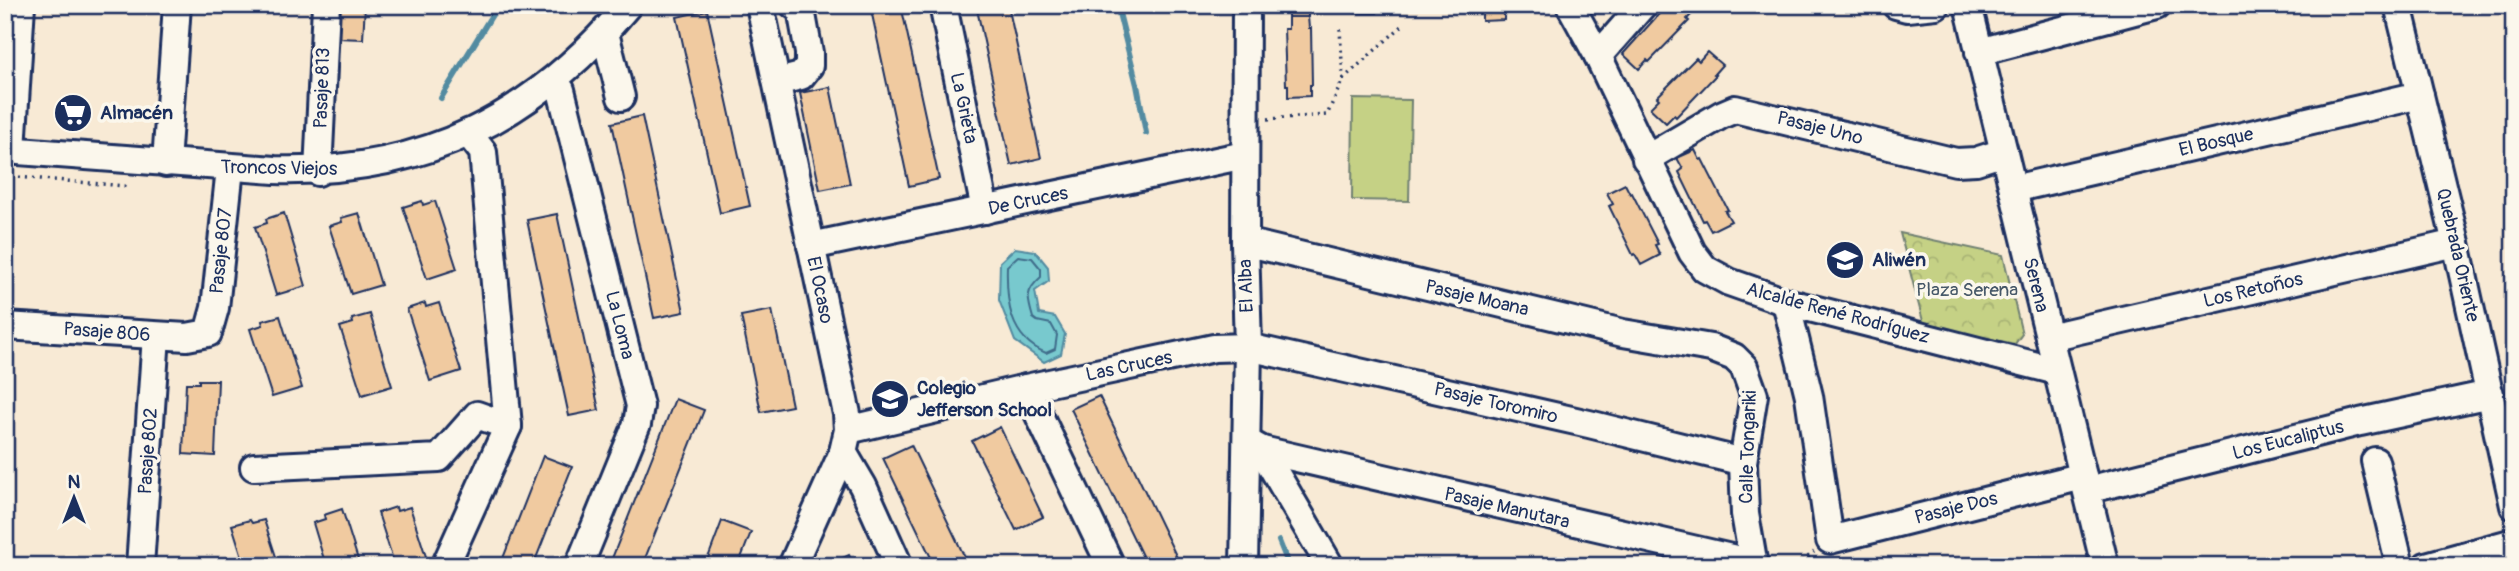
<svg xmlns="http://www.w3.org/2000/svg" width="2519" height="571" font-family="Pangolin,sans-serif">
  <defs>
    <pattern id="park-crowns" width="20" height="18" patternUnits="userSpaceOnUse" patternTransform="scale(1.75)"><rect width="20" height="18" fill="#c5d185"/><path d="M2 6a3 3 0 1 1 6 0M12 15a3 3 0 1 1 6 0" fill="none" stroke="#a9b475"/></pattern>
  </defs>
  <rect width="100%" height="100%" fill="#f8ead5"/>
  <filter id="ink" filterUnits="userSpaceOnUse"><feTurbulence type="fractalNoise" baseFrequency=".0143" numOctaves="2"/><feDisplacementMap in="SourceGraphic" scale="14" xChannelSelector="R" yChannelSelector="G"/><feConvolveMatrix kernelMatrix="1 2 1 2 8 2 1 2 1" color-interpolation-filters="sRGB"/></filter>
  <g filter="url(#ink)">
    <path fill="url(#park-crowns)" stroke="#708072" stroke-width="2" d="M1900,233L2003,255L2022,334L2015,344L1924,325Z"/>
    <path fill="#c5d185" stroke="#708072" stroke-width="2" d="M1353,99L1411,100L1409,201L1352,200Z"/>
    <path fill="#78c9ce" stroke="#538ba1" stroke-width="2" d="M1015,248L1035,251L1048,267L1049,281L1035,291L1039,314L1055,317L1065,334L1061,354L1044,362L1015,341L999,300L1000,262Z"/>
    <g fill="none" stroke-linecap="round" stroke-linejoin="round">
      <path stroke="#406d8b" stroke-width="2" d="M1018,256L1032,258L1041,269V277C1025,291 1027,298 1033,318L1037,321L1051,324L1057,335L1055,349L1046,353C1009,338 1006,301 1007,266Z"/>
      <g stroke="#538ba1" stroke-width="6">
        <path d="M1117,5L1137,85L1146,133"/>
        <path d="M441,98L498,5"/>
        <path d="M1279,541L1289,566"/>
      </g>
    </g>
    <g fill="#f0caa0" stroke="#1b2f5e" stroke-width="2">
      <path d="M339,5H365L363,39L337,38Z"/>
      <path d="M870,5H901L939,179L909,186Z"/>
      <path d="M976,5H1008L1041,158L1011,165Z"/>
      <rect x="1288" y="5" width="20" height="12"/>
      <rect x="1355" y="5" width="22" height="8"/>
      <path d="M1480,5H1507V9H1504V20L1482,21V8H1480Z"/>
      <path d="M1667,5H1689L1695,11L1687,19L1689,21L1649,62L1647,60L1639,69L1623,54Z"/>
      <path d="M707,10L750,206L720,213L677,17Z"/>
      <path d="M1288,17H1308L1309,28H1311L1312,85H1310V96L1288,97V85H1286L1284,29H1288Z"/>
      <path d="M1707,52L1722,65L1714,74L1716,75L1676,117L1674,115L1666,123L1650,108L1659,99L1657,97L1696,58L1699,61Z"/>
      <path d="M830,87L850,184L820,190L800,93Z"/>
      <path d="M642,116L684,312L654,318L612,123Z"/>
      <path d="M1695,150L1700,160L1702,159L1728,210L1725,211L1731,221L1711,231L1705,220L1703,221L1679,172L1683,169L1677,158Z"/>
      <path d="M1625,184L1630,194L1632,193L1658,244L1655,245L1660,255L1641,265L1635,254L1633,255L1609,206L1613,204L1607,193Z"/>
      <path d="M422,201L423,205L435,201L457,269L427,279L403,207Z"/>
      <path d="M284,213L306,286L276,295L255,227L267,223L266,219Z"/>
      <path d="M359,213L381,285L351,294L329,226L342,222L341,218Z"/>
      <path d="M557,214L599,410L569,416L527,220Z"/>
      <path d="M425,303L426,307L439,303L461,371L430,381L407,309Z"/>
      <path d="M772,310L792,406L761,412L741,316Z"/>
      <path d="M370,314L392,386L362,395L340,327L353,323L352,319Z"/>
      <path d="M280,316L302,388L272,397L250,329L263,325L262,321Z"/>
      <path d="M199,380H218L215,456L183,454L186,383H199Z"/>
      <path d="M1099,396L1181,566H1147L1071,409Z"/>
      <path d="M675,399L704,410L642,566H609Z"/>
      <path d="M1000,427L1043,517L1016,530L972,441Z"/>
      <path d="M911,445L969,566H935L883,458Z"/>
      <path d="M543,456L572,467L533,566H500Z"/>
      <path d="M396,507L397,511L410,507L429,566H395L378,513Z"/>
      <path d="M342,509L360,566H326L313,523L325,519L324,515Z"/>
      <path d="M250,520L252,523L264,520L279,566H245L232,525Z"/>
      <path d="M722,521L751,532L738,566H705Z"/>
      <path d="M849,555L854,566H825Z"/>
    </g>
    <g fill="none" stroke-linecap="round" stroke-linejoin="round">
      <defs>
        <g id="minor">
          <path d="M760,5L847,414L848,430L843,452L792,566"/>
          <path d="M943,5L985,210"/>
          <path d="M1570,5L1598,56L1692,252L1705,269L1729,282L1786,302L2057,371"/>
          <path d="M1896,5L1907,8L1936,5"/>
          <path d="M1968,5L2105,566"/>
          <path d="M2398,5L2456,243L2514,506"/>
          <path d="M605,33L621,97"/>
          <path d="M1979,52L2157,5"/>
          <path d="M1598,56L1643,5"/>
          <path d="M553,81L561,90L640,406L637,424L579,566"/>
          <path d="M777,82L801,76L809,66V53L801,9L794,5"/>
          <path d="M5,150L275,170C423,174 534,118 628,5"/>
          <path d="M12,150L21,5"/>
          <path d="M1646,159L1721,115L1735,109L1956,162L1976,161L2004,152"/>
          <path d="M166,163L177,5"/>
          <path d="M318,172L326,5"/>
          <path d="M2013,189L2420,95"/>
          <path d="M1245,242L1623,333L1711,348L1734,357L1744,367L1754,395L1743,462L1745,514L1754,566"/>
          <path d="M811,246L1245,155"/>
          <path d="M1786,302L1809,396L1830,540L2083,476"/>
          <path d="M5,326L187,337L208,333L215,308L230,168"/>
          <path d="M2049,337L2456,243"/>
          <path d="M1026,388L1111,566"/>
          <path d="M848,430L1026,388L1214,348L1248,347L1589,424L1743,462"/>
          <path d="M1253,445L1262,450L1330,566"/>
          <path d="M1262,450L1753,563"/>
          <path d="M843,452L863,486L899,566"/>
          <path d="M2375,461L2400,566"/>
          <path d="M254,467L439,458L477,415L508,426"/>
          <path d="M2087,490L2360,422L2490,394"/>
          <path d="M140,566L156,336"/>
          <path d="M445,566L508,426L483,152L468,133"/>
          <path d="M1244,566L1248,347L1245,242L1246,5"/>
          <path d="M2426,566L2514,542"/>
        </g>
      </defs>
      <use href="#minor" stroke="#1b2f5e" stroke-width="32"/>
      <g stroke="#1b2f5e" stroke-width="3.5" stroke-dasharray="2 5" stroke-linecap="butt">
        <path d="M1343,79L1402,26"/>
        <path d="M1268,119L1327,115L1343,79L1340,29"/>
        <path d="M5,176L126,186"/>
        <path d="M1797,566L1814,552"/>
      </g>
      <use href="#minor" stroke="#fbf7ec" stroke-width="26"/>
    </g>
  </g>
  <defs>
    <symbol id="supermarket-disc" viewBox="-11 -11 22 22"><circle r="9.5" fill="#1b2f5e" stroke="#fbf7ec"/><path d="M-6-5.5h2.5l.6 2H6L4.5 2H-2.5L-4.4-4H-6ZM-1.5 3.2a1.3 1.3 0 1 0 .1 0ZM3 3.2a1.3 1.3 0 1 0 .1 0Z" fill="#fff"/></symbol>
    <symbol id="school-disc" viewBox="-11 -11 22 22"><circle r="9.5" fill="#1b2f5e" stroke="#fbf7ec"/><path d="M0-5L7-2L0 1L-7-2ZM-4 1L0 2.5L4 1V4Q0 6-4 4Z" fill="#fff"/></symbol>
  </defs>
  <g fill-rule="evenodd">
    <use href="#supermarket-disc" x="51" y="91" width="44" height="44"/>
    <use href="#school-disc" x="1823" y="238" width="44" height="44"/>
    <use href="#school-disc" x="868" y="377" width="44" height="44"/>
  </g>
  <g text-anchor="middle" dominant-baseline="central" stroke-width="7" stroke-linejoin="round" paint-order="stroke">
    <g font-size="19" fill="#1b2f5e" stroke="#fbf7ec">
      <text transform="translate(322 88) rotate(-88)">Pasaje 813</text>
      <text transform="translate(964 108) rotate(78)">La Grieta</text>
      <text transform="translate(1820 128) rotate(14)">Pasaje Uno</text>
      <text transform="translate(2216 142) rotate(-13)">El Bosque</text>
      <text transform="translate(279 168) rotate(1)">Troncos Viejos</text>
      <text transform="translate(1028 201) rotate(-12)">De Cruces</text>
      <text transform="translate(221 251) rotate(-84)">Pasaje 807</text>
      <text transform="translate(2458 255) rotate(77)">Quebrada Oriente</text>
      <text transform="translate(2036 285) rotate(76)">Serena</text>
      <text transform="translate(1246 286) rotate(-92)">El Alba</text>
      <text transform="translate(820 290) rotate(78)">El Ocaso</text>
      <text transform="translate(2253 290) rotate(-13)">Los Retoños</text>
      <text transform="translate(1477 298) rotate(13)">Pasaje Moana</text>
      <text transform="translate(1838 313) rotate(15)">Alcalde René Rodríguez</text>
      <text transform="translate(620 325) rotate(76)">La Loma</text>
      <text transform="translate(107 332) rotate(4)">Pasaje 806</text>
      <text transform="translate(1129 366) rotate(-12)">Las Cruces</text>
      <text transform="translate(1496 403) rotate(13)">Pasaje Toromiro</text>
      <text transform="translate(2288 440) rotate(-14)">Los Eucaliptus</text>
      <text transform="translate(1748 447) rotate(-88)">Calle Tongariki</text>
      <text transform="translate(148 451) rotate(-86)">Pasaje 802</text>
      <text transform="translate(1507 508) rotate(13)">Pasaje Manutara</text>
      <text transform="translate(1956 508) rotate(-14)">Pasaje Dos</text>
    </g>
    <g font-size="19" font-weight="bold" fill="#1b2f5e" stroke="#fbf7ec" text-anchor="start">
      <text x="100" y="113">Almacén</text>
      <text x="1872" y="260">Aliwén</text>
      <text x="917" y="388">Colegio<tspan x="917" dy="22">Jefferson School</tspan></text>
    </g>
    <g font-size="19" fill="#465868" stroke="#fbf7ec">
      <text x="1967" y="290">Plaza Serena</text>
    </g>
  </g>
  <rect width="2519" height="571" fill="none" stroke="#fbf7ec" stroke-width="28"/>
  <rect x="14" y="14" width="2491" height="543" fill="none" stroke="#1b2f5e" stroke-width="2.5" filter="url(#ink)"/>
  <g transform="translate(74 498)" stroke="#fbf7ec" stroke-width="5" paint-order="stroke">
  <path d="M0-5L12 26L0 18L-12 26Z" fill="#1b2f5e"/>
  <text y="-10" font-size="19" font-weight="bold" text-anchor="middle" fill="#1b2f5e">N</text>
  </g>
</svg>
